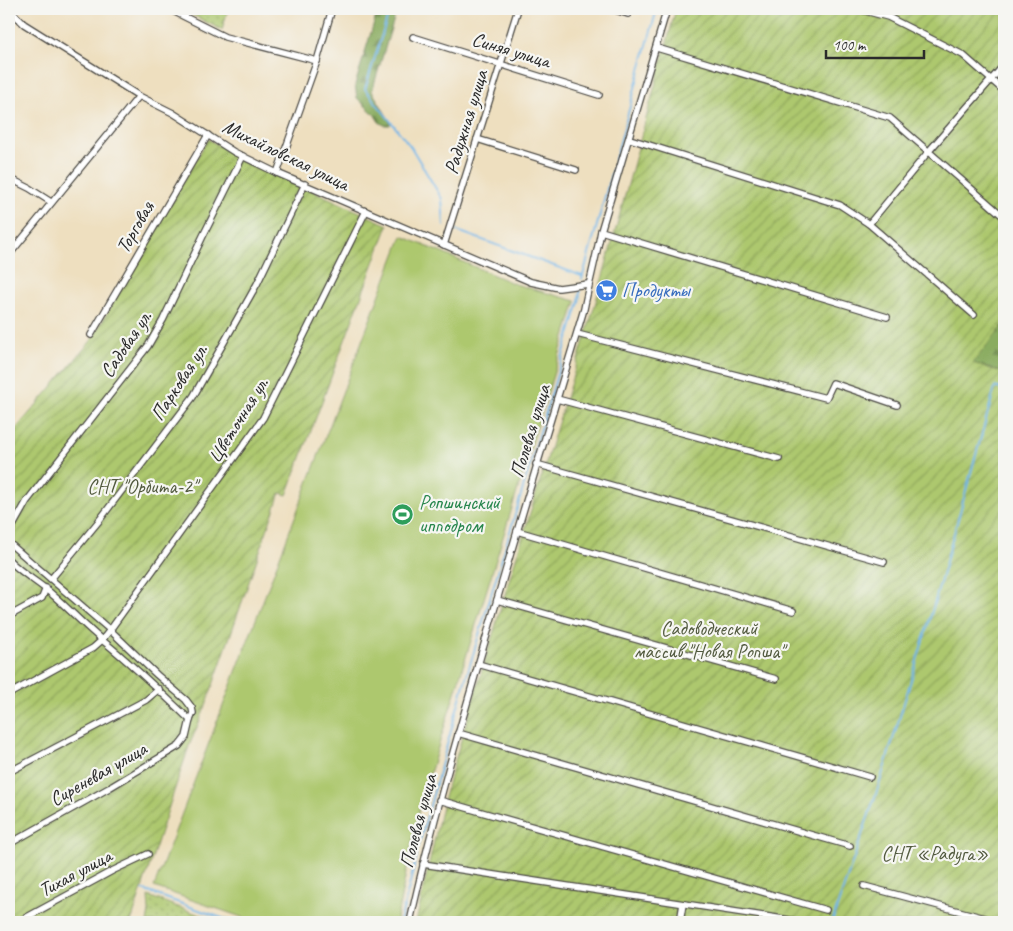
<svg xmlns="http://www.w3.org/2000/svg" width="1013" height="931" font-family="Caveat,sans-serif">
  <defs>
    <pattern id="grass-dots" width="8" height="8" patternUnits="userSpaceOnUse" patternTransform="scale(1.25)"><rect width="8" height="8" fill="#adc86e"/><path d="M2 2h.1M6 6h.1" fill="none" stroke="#8da35b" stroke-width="1.8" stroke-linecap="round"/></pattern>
    <pattern id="forest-firs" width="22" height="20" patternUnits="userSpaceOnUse" patternTransform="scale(1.25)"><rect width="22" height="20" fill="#8aac61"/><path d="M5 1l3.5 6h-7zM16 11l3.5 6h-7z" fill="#718c50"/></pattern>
    <pattern id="garden-furrows" width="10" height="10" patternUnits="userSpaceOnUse" patternTransform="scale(1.25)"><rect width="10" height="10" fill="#adc86e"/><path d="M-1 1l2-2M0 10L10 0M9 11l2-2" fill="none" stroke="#8da35b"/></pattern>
  </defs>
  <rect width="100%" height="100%" fill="#f6f6f2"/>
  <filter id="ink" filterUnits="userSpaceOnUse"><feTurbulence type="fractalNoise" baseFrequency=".02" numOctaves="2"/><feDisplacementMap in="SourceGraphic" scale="10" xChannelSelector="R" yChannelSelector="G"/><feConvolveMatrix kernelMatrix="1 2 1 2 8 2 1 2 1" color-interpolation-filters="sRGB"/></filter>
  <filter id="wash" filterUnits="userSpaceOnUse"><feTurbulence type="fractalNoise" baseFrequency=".0096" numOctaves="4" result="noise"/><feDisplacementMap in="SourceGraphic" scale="20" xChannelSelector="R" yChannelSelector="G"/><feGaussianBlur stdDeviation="1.12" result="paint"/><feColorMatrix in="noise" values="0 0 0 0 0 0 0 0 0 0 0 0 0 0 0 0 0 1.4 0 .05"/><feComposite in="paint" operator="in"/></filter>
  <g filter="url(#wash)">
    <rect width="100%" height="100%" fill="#eedfbf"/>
    <g fill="url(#grass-dots)" stroke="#6c7a4c">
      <path d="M181,9H228L222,30Z"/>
      <path d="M148,896L219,922H147L149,911Z"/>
    </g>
    <g fill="url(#forest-firs)" stroke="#5a6c46">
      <path d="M378,9H397L372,91L390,121V125H384L379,122L374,114L357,98L355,85Z"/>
      <path d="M1004,324V373L972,363Z"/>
    </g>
    <g fill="url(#garden-furrows)" stroke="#6c7a4c">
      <path d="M676,9H1004V324L973,363L1004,373V922H416L444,797L511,574L595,305Z"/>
      <path d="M208,139L234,155L388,225L287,495L280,493L205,708L189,746L131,922H9V437L91,341Z"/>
    </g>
    <path fill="#adc86e" stroke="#6c7a4c" d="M402,236L515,284L576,301L419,809L396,922H256L154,887Z"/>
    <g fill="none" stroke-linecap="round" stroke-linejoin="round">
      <g stroke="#72b6e8" stroke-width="2">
        <path d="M390,9L365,89L411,147L442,199L444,226"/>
        <path d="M455,230L582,276"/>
        <path d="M582,279L657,9"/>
        <path d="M418,848L463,688L579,302L580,291"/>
        <path d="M143,890L233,922"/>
        <path d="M400,922L417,855"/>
        <path d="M832,922L879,785L933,608L995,387L1004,390"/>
      </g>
    </g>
  </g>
  <g filter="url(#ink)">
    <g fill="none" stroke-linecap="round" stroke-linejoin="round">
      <defs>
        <g id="minor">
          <path d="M169,9L225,37L317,61"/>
          <path d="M612,9L628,14"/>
          <path d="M858,9L888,17L963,55L1004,91"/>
          <path d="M13,13L24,24L139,96L173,113L234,152L277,173L531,282L559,288L588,284"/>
          <path d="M413,37L599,95"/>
          <path d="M657,48L890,118L1004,217"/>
          <path d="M477,139L576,170"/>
          <path d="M630,139L840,205L869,224L974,315"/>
          <path d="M277,173L317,61L332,9"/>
          <path d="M9,178L29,188L51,202"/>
          <path d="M869,224L929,151L1004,65"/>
          <path d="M601,231L887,317"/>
          <path d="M444,245L518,9"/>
          <path d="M9,255L139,96"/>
          <path d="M577,334L826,398L833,383L897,405"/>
          <path d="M91,335L208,135"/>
          <path d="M557,399L779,459"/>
          <path d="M536,464L884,562"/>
          <path d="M517,531L793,611"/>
          <path d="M9,533L27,501L148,346L163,320L203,236L243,156"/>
          <path d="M9,543L110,630L157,675L186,700L192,708L193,713L190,720L186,737L179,746L109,788L9,844"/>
          <path d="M9,560C22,574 40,583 54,596C70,610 85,626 102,640C133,665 161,692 190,720"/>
          <path d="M51,579L98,522L193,397L257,284L305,184"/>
          <path d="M497,600L776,679"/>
          <path d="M9,616L42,598L46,588"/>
          <path d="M478,664L870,777"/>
          <path d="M9,694L93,648L102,640L110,630L263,418L366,211"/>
          <path d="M458,733L850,846"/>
          <path d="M9,772L146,700L159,689"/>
          <path d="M439,800L826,910"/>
          <path d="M423,864L796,921"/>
          <path d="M864,886L1000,922"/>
          <path d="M18,922L112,871L148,854"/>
          <path d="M410,922C434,813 466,707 497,600C525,503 555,406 584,309C589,283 596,258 601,231L667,9"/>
          <path d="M680,922L683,904"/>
        </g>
      </defs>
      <use href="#minor" stroke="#484641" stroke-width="8"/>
      <use href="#minor" stroke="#fff" stroke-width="5.5"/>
    </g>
  </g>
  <defs>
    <symbol id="supermarket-disc" viewBox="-11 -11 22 22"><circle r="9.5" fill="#3f7fe0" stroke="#f6f6f2"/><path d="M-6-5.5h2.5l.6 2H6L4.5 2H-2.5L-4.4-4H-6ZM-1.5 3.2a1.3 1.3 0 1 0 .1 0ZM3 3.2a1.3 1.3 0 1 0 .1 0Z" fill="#fff"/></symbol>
    <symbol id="stadium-disc" viewBox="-11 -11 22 22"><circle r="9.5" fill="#2e9e5b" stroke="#f6f6f2"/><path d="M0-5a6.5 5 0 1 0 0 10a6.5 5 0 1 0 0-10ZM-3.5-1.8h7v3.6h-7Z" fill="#fff"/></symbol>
  </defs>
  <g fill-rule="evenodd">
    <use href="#supermarket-disc" x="594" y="278" width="25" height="25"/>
    <use href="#stadium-disc" x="390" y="502" width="25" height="25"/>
  </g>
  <g text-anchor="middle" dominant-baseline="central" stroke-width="4.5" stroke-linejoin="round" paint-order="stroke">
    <g font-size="20" fill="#2b2b2b" stroke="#f6f6f2">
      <text transform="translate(511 50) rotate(17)">Синяя улица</text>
      <text transform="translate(466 122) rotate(-73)">Радужная улица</text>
      <text transform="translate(286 155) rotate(26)">Михайловская улица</text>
      <text transform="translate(135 227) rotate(-60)">Торговая</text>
      <text transform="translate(126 344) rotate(-56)">Садовая ул.</text>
      <text transform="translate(179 382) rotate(-57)">Парковая ул.</text>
      <text transform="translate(238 420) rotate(-58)">Цветочная ул.</text>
      <text transform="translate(530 431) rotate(-73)">Полевая улица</text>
      <text transform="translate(98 774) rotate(-30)">Сиреневая улица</text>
      <text transform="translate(418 821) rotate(-75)">Полевая улица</text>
      <text transform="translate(75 873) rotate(-28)">Тихая улица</text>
    </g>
    <g font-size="20" fill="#366cbe" stroke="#f6f6f2" text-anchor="start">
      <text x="622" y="290">Продукты</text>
    </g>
    <g font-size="20" fill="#525a3f" stroke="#f6f6f2">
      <text x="142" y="486">СНТ "Орбита-2"</text>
      <text x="709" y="628">Садоводческий<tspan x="709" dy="23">массив "Новая Ропша"</tspan></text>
      <text x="935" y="853">СНТ «Радуга»</text>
    </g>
    <g font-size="20" fill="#27864d" stroke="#f6f6f2" text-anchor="start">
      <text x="419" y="502">Ропшинский<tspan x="419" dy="23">ипподром</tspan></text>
    </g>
  </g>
  <rect width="1013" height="931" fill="none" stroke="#f6f6f2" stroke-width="30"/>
  <path d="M826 50v8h98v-8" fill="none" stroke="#2b2b2b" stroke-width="2.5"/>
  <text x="833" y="50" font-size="15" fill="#2b2b2b" stroke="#f6f6f2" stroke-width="4" paint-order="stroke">100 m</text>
</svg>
